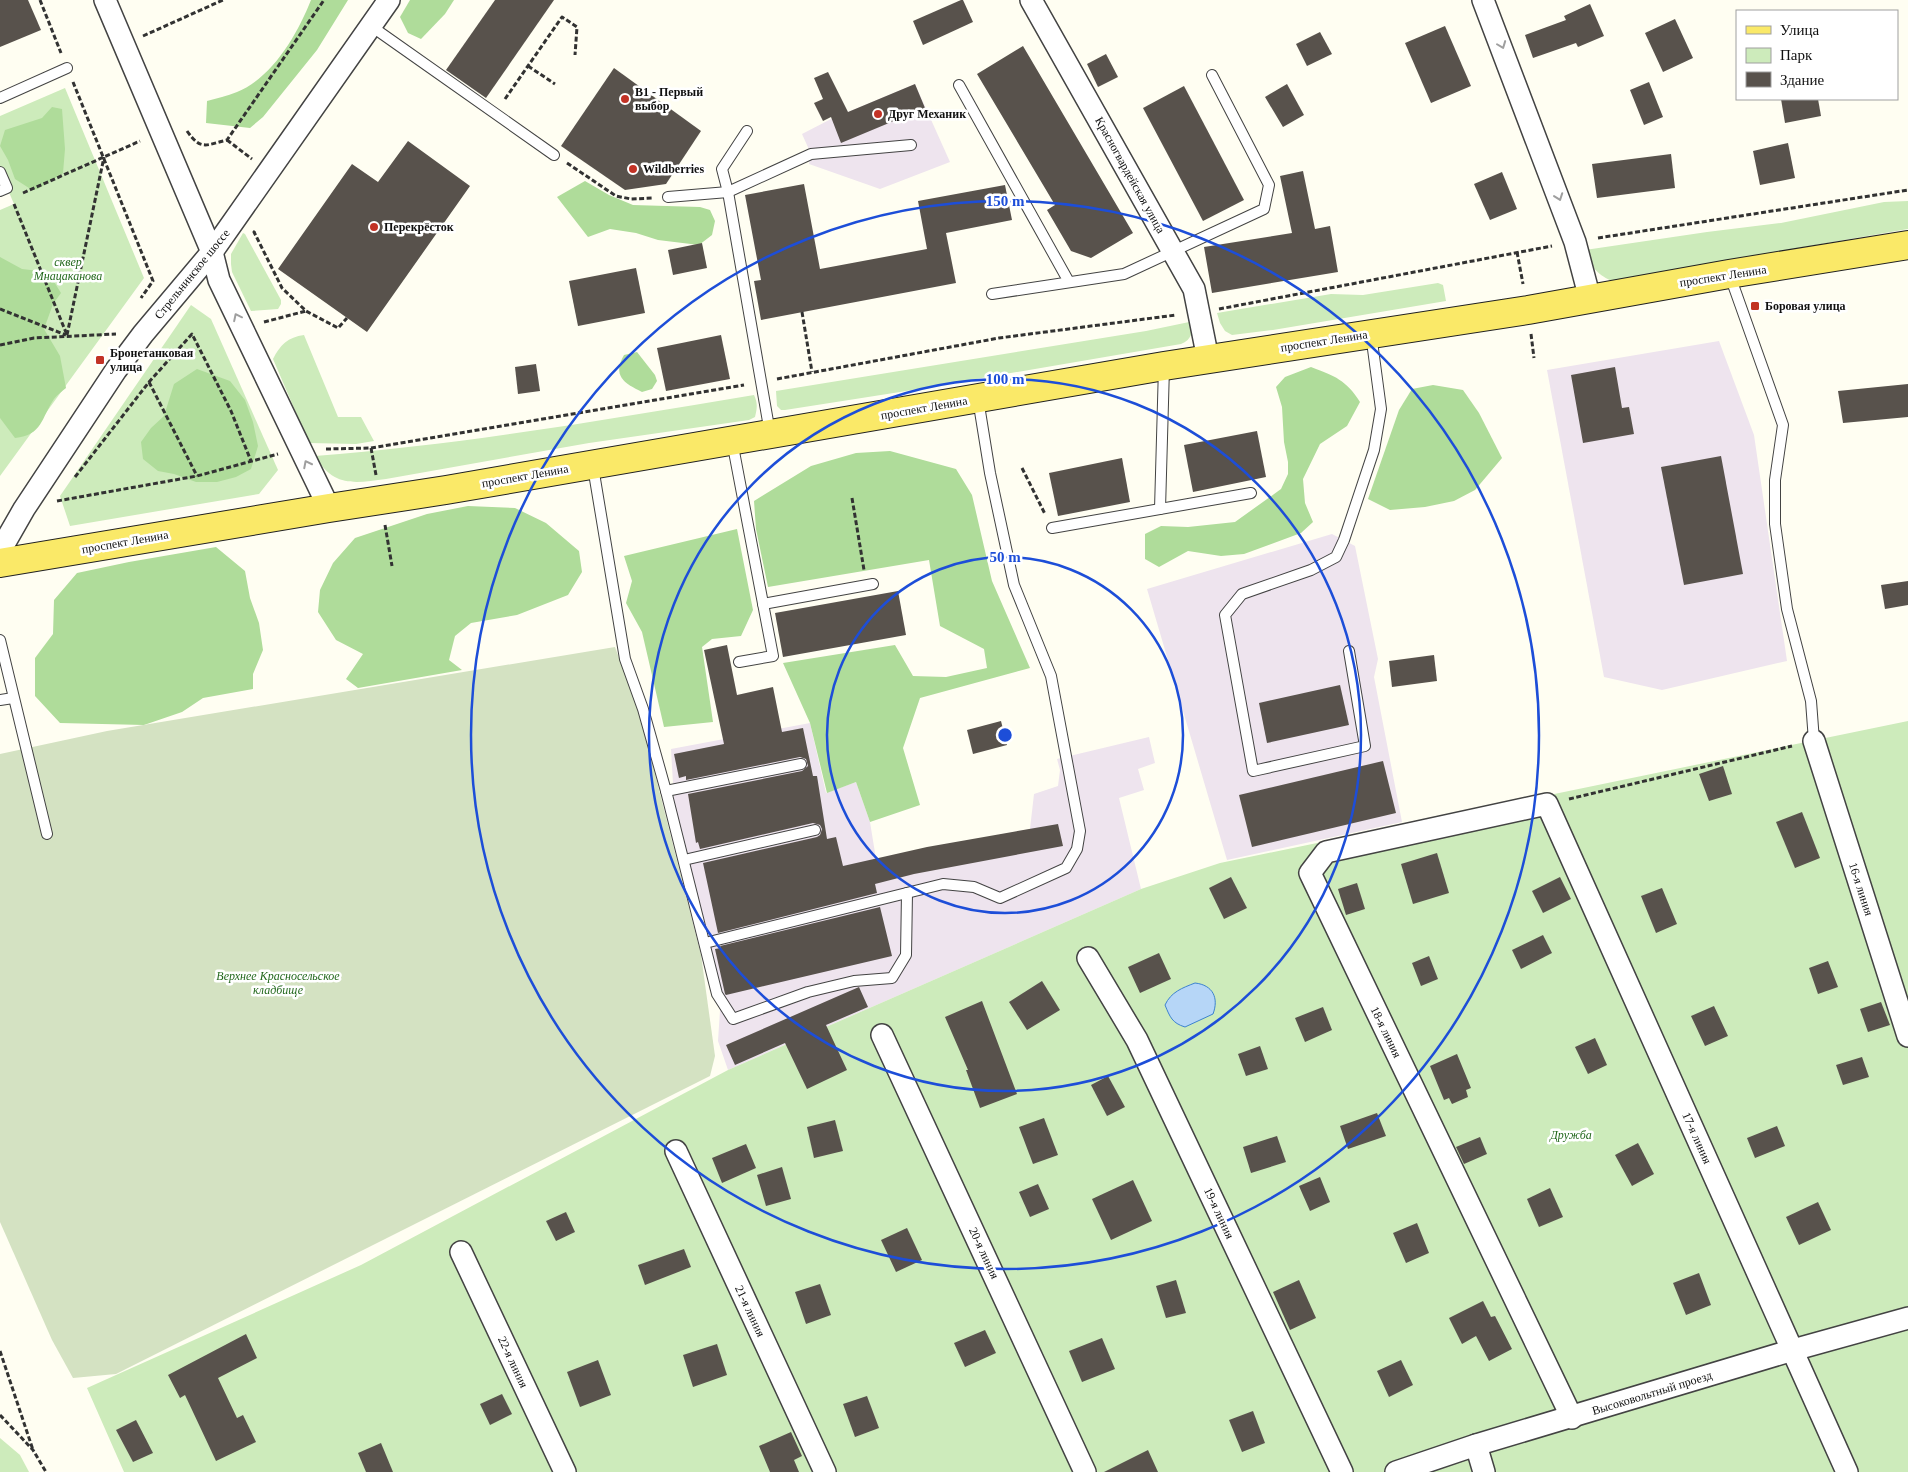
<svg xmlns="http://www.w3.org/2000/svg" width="1908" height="1472" font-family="Georgia,serif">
  <rect width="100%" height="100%" fill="#fffef2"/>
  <g fill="#eee4ee">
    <path d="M915,84L950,162L880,189L809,164L811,154L802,134L831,119Z"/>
    <path d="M1719,341L1754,435L1787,661L1662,690L1604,677L1547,370Z"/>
    <path d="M1332,534L1355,546L1378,659L1374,677L1402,822L1227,860L1147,589Z"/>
    <path d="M810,723L826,793L856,782L870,822L876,859L1030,829L1034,794L1058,786L1060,770L1057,759L1149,737L1155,763L1138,769L1144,790L1119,798L1141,889L728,1070L718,1041L721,995L674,801L671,749Z"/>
  </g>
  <g fill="#cdebbb">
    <path d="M65,88L144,278L0,476V210L14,204L0,171V116Z"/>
    <path d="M1908,201V229L1695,266L1614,282C1596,274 1592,268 1585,250L1707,232L1781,223L1884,202Z"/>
    <path d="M243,233L245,234L281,300V304L278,309L251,311L232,272L231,264V254Z"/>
    <path d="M1438,283L1443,285L1446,301L1273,330L1232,335L1225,331L1220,323L1217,313L1331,294L1363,295Z"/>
    <path d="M191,305L211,319L278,470L259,494L70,526L60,496Z"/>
    <path d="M1194,321C1192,332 1192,340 1181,344L900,392L785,410H781L777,406L776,391L1146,331Z"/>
    <path d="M304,335L338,417H361L374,441L356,444L309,443L273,359C280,345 288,337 304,335Z"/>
    <path d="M754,395C758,403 757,409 755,417L749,420L589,443L386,479C355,483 334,488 315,456C462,445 609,419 754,395Z"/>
    <path d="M1908,721V1472H124L87,1388L361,1265L728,1070L1141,889L1220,863Z"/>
    <path d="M0,1438L20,1455L29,1472H0Z"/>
  </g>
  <g fill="#afdc9a">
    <path d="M311,0H348L317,50L263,117L250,128L206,123L207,101C217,98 227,96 237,92C273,77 297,35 311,0Z"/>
    <path d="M410,0H454L445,14L421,39L408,33L400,17Z"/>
    <path d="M52,107L62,109L65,149L63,173L38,189L32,190L15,179L8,160L0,146L5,130L42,118Z"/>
    <path d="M585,181L609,195L633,205L700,207L710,210L715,221L712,235L699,245L658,240L636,233L610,229L588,237L557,197Z"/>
    <path d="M0,257L22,269L48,272L61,293L53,304L44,329L60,356L66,388C62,391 57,395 54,399C41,418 43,435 15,438L0,418Z"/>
    <path d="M637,352L655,375L657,381L652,389L642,392C624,383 612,376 624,355Z"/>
    <path d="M1311,367C1335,376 1346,380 1360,402L1347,426L1320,444L1303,479L1305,503L1313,522L1301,533L1244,554L1221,556L1188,551L1159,567L1145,559V534L1161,526L1188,527L1235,522L1281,489L1288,474V462L1284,442L1282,407L1276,387L1285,377Z"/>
    <path d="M197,369L230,381L245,400L253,422L258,446L251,469L236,477L217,482H196L174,474L158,471L143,459L141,442L151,428L164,416L174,384Z"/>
    <path d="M1433,385L1463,390L1479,413L1502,458L1475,490L1454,501L1425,507L1390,510L1368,499L1399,410L1412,389Z"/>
    <path d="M890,451L956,469L972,495L992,581L1030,668L920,698L903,748L920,805L870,822L856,782L827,793L810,723L783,663L895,645L913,676L946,677L987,668L984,649L940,626L929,560L768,587L756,529L754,501L811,466L856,453Z"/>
    <path d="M468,506L515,508L546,523L579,551L582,572L568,595L517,615L471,623L455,636L449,660L462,670L358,688L346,679L363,654L336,640L318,612L320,590L333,563L355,538L427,514Z"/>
    <path d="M737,529L753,610L741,636L712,639L702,647L713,722L664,727L642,632L626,603L632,581L624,556Z"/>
    <path d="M216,547L245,571L250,598L259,623L263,650L253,674V689L203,698L182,712L144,725L60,723L35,696V658L53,634L54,600L77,573L129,562Z"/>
  </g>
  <path fill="#d4e2c2" d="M615,647L639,711L701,955L715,1056L710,1076L116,1374L73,1378L52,1340L0,1222V754L107,731Z"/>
  <path fill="#b6d6f7" stroke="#3c82cf" d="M1195,983C1213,985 1219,998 1213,1014L1185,1027C1172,1023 1170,1017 1165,1005C1171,992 1182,988 1195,983Z"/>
  <g fill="#58524c">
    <path d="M0,0H28L41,30L0,47Z"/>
    <path d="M495,0H554L486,98L446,70Z"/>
    <path d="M961,0H963L973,22L923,45L913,21Z"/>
    <path d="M1590,4L1604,36L1578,47L1576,43L1533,58L1525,35L1566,20L1564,16Z"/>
    <path d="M1675,19L1693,58L1663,72L1645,33Z"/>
    <path d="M1445,26L1471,86L1431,103L1405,43Z"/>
    <path d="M1320,32L1332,54L1307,66L1296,44Z"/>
    <path d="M1023,46L1133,233L1091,258L1071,251L1047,210L1055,205L977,74Z"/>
    <path d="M1106,54L1118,77L1098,87L1087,64Z"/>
    <path d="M614,68L701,131L666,184L625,190L561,146Z"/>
    <path d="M828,72L848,112L915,84L925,108L841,143L831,117L823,121L814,103L823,99L814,78Z"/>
    <path d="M1649,82L1663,117L1644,125L1630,90Z"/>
    <path d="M1287,84L1304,115L1283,127L1265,97Z"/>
    <path d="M1184,86L1244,200L1203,221L1143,108Z"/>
    <path d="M1781,99H1818L1821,116L1785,123Z"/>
    <path d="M408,141L470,186L367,332L278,269L352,164L378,182Z"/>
    <path d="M1788,143L1795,178L1760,185L1753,151Z"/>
    <path d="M1671,154L1675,188L1597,198L1592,164Z"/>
    <path d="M1303,171L1315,229L1330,226L1338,272L1212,293L1204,247L1292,233L1280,176Z"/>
    <path d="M1502,172L1517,209L1490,220L1474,184Z"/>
    <path d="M804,184L820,269L927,249L918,201L1005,185L1012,220L946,233L956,283L761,320L754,281L761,280L745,195Z"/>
    <path d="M702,243L707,268L673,275L668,250Z"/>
    <path d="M636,268L645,313L578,326L569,281Z"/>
    <path d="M721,335L730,379L666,391L657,348Z"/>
    <path d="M536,364L540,391L518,394L515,367Z"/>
    <path d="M1615,367L1622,408L1629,407L1634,434L1583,443L1571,375Z"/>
    <path d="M1908,384V417L1843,423L1838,391Z"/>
    <path d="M1257,431L1266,477L1193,492L1184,445Z"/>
    <path d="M1721,456L1743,574L1684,585L1661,467Z"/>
    <path d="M1122,458L1130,502L1058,516L1049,473Z"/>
    <path d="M1908,581V605L1885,609L1881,585Z"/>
    <path d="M898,591L906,635L783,657L775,613Z"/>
    <path d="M727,645L737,695L773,687L782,732L803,728L813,776H817L827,839L836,837L843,866L927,847L1058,824L1063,846L914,874L875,884L877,893L718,933L703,863L817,837L820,835L822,829L820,825L813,823L700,849L698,842L696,843L688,794L802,771L808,766L806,759L800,757L686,780V776L679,778L674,754L724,744L704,650Z"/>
    <path d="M1434,655L1437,681L1392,687L1389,661Z"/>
    <path d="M1340,685L1349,725L1267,743L1259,703Z"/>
    <path d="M1001,721L1007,745L973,754L967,730Z"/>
    <path d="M1383,761L1396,813L1252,847L1239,795Z"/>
    <path d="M1723,766L1732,794L1709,801L1699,774Z"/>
    <path d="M1802,812L1820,858L1795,868L1776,822Z"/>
    <path d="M1437,853L1449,893L1413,904L1401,864Z"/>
    <path d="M1231,877L1247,908L1224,919L1209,888Z"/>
    <path d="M1560,877L1571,899L1543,913L1532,891Z"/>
    <path d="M1357,883L1365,909L1346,915L1338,889Z"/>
    <path d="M1662,888L1677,924L1656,933L1641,896Z"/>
    <path d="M880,907L892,956L726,995L725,994L715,949L721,948L720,946Z"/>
    <path d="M1543,935L1552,953L1521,969L1512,950Z"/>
    <path d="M1159,953L1171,979L1140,993L1128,967Z"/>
    <path d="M1429,956L1438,979L1421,986L1412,963Z"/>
    <path d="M1828,961L1838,987L1818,994L1809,968Z"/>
    <path d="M1042,981L1060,1010L1027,1030L1009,1002Z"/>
    <path d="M859,987L868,1007L826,1025L847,1070L807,1089L785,1043L735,1065L726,1045Z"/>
    <path d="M982,1001L1017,1094L980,1108L966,1070H968L945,1017Z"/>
    <path d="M1881,1002L1890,1025L1868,1032L1860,1009Z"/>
    <path d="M1714,1006L1728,1036L1705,1046L1691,1016Z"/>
    <path d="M1323,1007L1332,1030L1305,1042L1295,1018Z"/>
    <path d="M1595,1038L1607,1065L1588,1074L1575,1047Z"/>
    <path d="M1260,1046L1268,1069L1246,1076L1238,1054Z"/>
    <path d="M1457,1054L1471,1088L1466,1090L1468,1097L1452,1104L1449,1098L1444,1100L1430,1066Z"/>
    <path d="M1862,1057L1869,1077L1843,1085L1836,1065Z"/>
    <path d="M1108,1076L1125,1107L1107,1116L1091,1085Z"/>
    <path d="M1377,1113L1386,1136L1348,1149L1340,1126Z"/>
    <path d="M1044,1118L1058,1155L1033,1164L1019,1127Z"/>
    <path d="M835,1120L843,1151L814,1158L807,1127Z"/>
    <path d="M1777,1126L1785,1146L1755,1158L1747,1138Z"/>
    <path d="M1277,1136L1286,1162L1251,1173L1243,1147Z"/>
    <path d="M1480,1137L1487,1154L1464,1164L1456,1147Z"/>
    <path d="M1638,1143L1654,1174L1632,1186L1615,1155Z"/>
    <path d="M746,1144L756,1168L722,1183L712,1158Z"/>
    <path d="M782,1167L791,1199L766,1206L757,1175Z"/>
    <path d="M1320,1177L1330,1202L1310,1211L1299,1186Z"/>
    <path d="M1133,1180L1152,1221L1111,1240L1092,1199Z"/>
    <path d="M1038,1184L1049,1209L1030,1217L1019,1192Z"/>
    <path d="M1550,1188L1563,1217L1539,1227L1527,1199Z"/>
    <path d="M1818,1202L1831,1230L1799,1245L1786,1217Z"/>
    <path d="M566,1212L575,1232L556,1241L546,1221Z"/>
    <path d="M1417,1223L1429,1253L1406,1263L1393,1233Z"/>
    <path d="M907,1228L922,1260L896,1272L881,1240Z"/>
    <path d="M684,1249L691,1267L645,1285L638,1265Z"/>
    <path d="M1699,1273L1711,1305L1686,1315L1673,1283Z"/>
    <path d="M1176,1280L1186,1313L1166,1318L1156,1286Z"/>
    <path d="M1299,1280L1316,1318L1290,1330L1273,1292Z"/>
    <path d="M820,1284L831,1315L806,1324L795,1292Z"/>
    <path d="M1483,1301L1491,1317L1495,1316L1512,1349L1489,1361L1476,1336L1462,1344L1449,1318Z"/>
    <path d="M985,1330L996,1353L965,1367L954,1343Z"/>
    <path d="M246,1334L257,1358L218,1378L237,1418L243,1415L256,1442L216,1461L185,1395L180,1398L168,1375Z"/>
    <path d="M1102,1338L1115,1369L1082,1382L1069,1351Z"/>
    <path d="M717,1344L727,1375L693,1387L683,1355Z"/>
    <path d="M598,1360L611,1395L580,1407L567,1372Z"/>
    <path d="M1401,1360L1413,1385L1389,1397L1377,1371Z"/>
    <path d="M502,1394L512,1414L490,1425L480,1404Z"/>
    <path d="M867,1396L879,1428L855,1437L843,1404Z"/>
    <path d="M1253,1411L1265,1443L1242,1452L1229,1420Z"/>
    <path d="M136,1420L153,1453L133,1462L116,1430Z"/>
    <path d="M791,1432L802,1456L794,1460L799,1472H770L759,1446Z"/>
    <path d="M381,1443L393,1472H366L358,1453Z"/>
    <path d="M1148,1450L1158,1472H1104Z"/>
  </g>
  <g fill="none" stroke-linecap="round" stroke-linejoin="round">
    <defs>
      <g id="service">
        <path d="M371,26L554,155"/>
        <path d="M959,85L1069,282"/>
        <path d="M0,98L67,68"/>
        <path d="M747,131L722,169L728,192L770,433"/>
        <path d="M0,172L7,188L0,191"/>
        <path d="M668,197L728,192L811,154L911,145"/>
        <path d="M1730,276L1783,425L1775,480V524L1787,609L1811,701L1814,741"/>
        <path d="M992,294L1124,274L1264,209L1269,185L1212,75"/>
        <path d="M732,441L773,656L739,662"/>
        <path d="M593,467L625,659L643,709L666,791L717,994L733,1019L808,992L854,981L892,978L906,955L907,893"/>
        <path d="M1160,509L1164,367"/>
        <path d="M1052,528L1251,493"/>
        <path d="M763,604L873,584"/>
        <path d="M0,640L47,834"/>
        <path d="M1349,651L1365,746L1253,771L1225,615L1242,594L1311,570L1336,557L1344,540L1374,450L1381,409L1371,334"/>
        <path d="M0,700L13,698"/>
        <path d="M666,791L801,764"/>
        <path d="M684,860L815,830"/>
        <path d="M705,943L943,884L974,887L1000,898L1066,868L1077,849L1080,831L1051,676L1014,585L990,473L978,399"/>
      </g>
      <g id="minor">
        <path d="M105,0L212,252L219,280L329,508"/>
        <path d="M1031,0L1194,289L1208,359"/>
        <path d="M1483,0L1575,242L1590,299"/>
        <path d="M0,551L24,509L116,370L143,334L212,252L389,0"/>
        <path d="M1814,741L1908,1036"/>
        <path d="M1088,958L1137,1040L1342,1472"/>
        <path d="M882,1035L1085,1472"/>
        <path d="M676,1151L825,1472"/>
        <path d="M461,1252L565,1472"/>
        <path d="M1572,1418L1310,873L1326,852L1547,804L1847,1472"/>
        <path d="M1476,1445L1484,1472"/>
        <path d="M1396,1472L1476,1445L1793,1350L1908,1318"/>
      </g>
      <path id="primary" d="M0,563L329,508L446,490L1164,366L1528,310L1729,274L1908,245"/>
    </defs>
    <use href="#service" stroke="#434343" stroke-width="12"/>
    <use href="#minor" stroke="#434343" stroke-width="24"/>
    <use href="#primary" stroke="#212121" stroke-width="30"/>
    <g stroke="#323232" stroke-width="3" stroke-dasharray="5 2.5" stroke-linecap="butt">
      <path d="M40,0L61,53"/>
      <path d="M143,36L223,0"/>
      <path d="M528,66L555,84"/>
      <path d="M73,82L153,281L141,298"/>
      <path d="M505,99L562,17L577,27L575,55"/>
      <path d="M187,131C201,151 206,145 227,140L324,0"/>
      <path d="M227,140L252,159"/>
      <path d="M567,163L616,196L631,199L653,198"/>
      <path d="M23,193L140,141"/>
      <path d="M14,204L67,335"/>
      <path d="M255,231L254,232L282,288L306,311L338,328L347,318"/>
      <path d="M1598,238L1908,190"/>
      <path d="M1517,252L1523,284"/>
      <path d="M0,309L66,335"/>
      <path d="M1219,309L1552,246"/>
      <path d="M802,312L812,372"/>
      <path d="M264,322L306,311"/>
      <path d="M1531,334L1534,358"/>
      <path d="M67,335L104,157"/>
      <path d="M0,345L34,338L116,334"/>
      <path d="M777,379L999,338L1176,315"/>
      <path d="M149,382L197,476"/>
      <path d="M371,448L376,475"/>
      <path d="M326,449L371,448L744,385"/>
      <path d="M1022,468L1045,514"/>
      <path d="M75,477L149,382L192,334L231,411L251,461"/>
      <path d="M852,498L864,570"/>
      <path d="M57,501L197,476L278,454"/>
      <path d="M385,525L392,566"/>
      <path d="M1569,799L1792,746"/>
      <path d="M0,1351L33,1450"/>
      <path d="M0,1415L33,1450L46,1472"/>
    </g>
    <use href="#service" stroke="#fff" stroke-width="10"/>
    <use href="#minor" stroke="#fff" stroke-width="21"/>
    <use href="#primary" stroke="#fae968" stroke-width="28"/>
  </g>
  <defs><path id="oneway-chevron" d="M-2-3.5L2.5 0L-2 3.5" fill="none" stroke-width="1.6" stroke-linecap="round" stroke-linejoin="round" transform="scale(1.25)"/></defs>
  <g stroke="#9f9f9f">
    <use href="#oneway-chevron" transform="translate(1502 45) rotate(69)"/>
    <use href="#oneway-chevron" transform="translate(1559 197) rotate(70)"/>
    <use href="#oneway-chevron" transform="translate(237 317) rotate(-116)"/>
    <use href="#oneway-chevron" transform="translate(307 464) rotate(-117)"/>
  </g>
  <g fill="none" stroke="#1d4ed8" stroke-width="2.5">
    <circle cx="1005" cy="735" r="178"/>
    <circle cx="1005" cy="735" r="356"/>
    <circle cx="1005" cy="735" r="534"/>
  </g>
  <g fill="#c23225" stroke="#fff" stroke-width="2">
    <circle cx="625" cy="99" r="5"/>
    <circle cx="878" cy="114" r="5"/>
    <circle cx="633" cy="169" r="5"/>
    <circle cx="374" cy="227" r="5"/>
    <rect x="1750" y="301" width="10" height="10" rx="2.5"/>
    <rect x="95" y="355" width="10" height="10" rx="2.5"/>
  </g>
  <g text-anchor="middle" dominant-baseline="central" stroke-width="5" stroke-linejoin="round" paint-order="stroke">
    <g font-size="12" font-weight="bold" fill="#101010" stroke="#fff" text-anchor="start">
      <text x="635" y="92">В1 - Первый<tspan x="635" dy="14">выбор</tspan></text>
      <text x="888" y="114">Друг Механик</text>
      <text x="643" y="169">Wildberries</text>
      <text x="384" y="227">Перекрёсток</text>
      <text x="1765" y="306">Боровая улица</text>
      <text x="110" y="353">Бронетанковая<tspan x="110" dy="14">улица</tspan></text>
    </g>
    <g font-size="12" fill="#101010" stroke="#fff">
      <text transform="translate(1130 175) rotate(61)">Красногвардейская улица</text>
      <text transform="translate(192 274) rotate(-51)">Стрельнинское шоссе</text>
      <text transform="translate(1723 276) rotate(-9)">проспект Ленина</text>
      <text transform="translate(1324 341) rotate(-9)">проспект Ленина</text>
      <text transform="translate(924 408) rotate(-10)">проспект Ленина</text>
      <text transform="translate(525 476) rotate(-10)">проспект Ленина</text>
      <text transform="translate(125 542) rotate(-10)">проспект Ленина</text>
      <text transform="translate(1861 889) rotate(72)">16-я линия</text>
      <text transform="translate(1386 1032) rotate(64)">18-я линия</text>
      <text transform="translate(1697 1138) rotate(66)">17-я линия</text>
      <text transform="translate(1219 1213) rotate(65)">19-я линия</text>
      <text transform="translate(984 1253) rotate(65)">20-я линия</text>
      <text transform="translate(750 1311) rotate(65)">21-я линия</text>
      <text transform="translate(513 1362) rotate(65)">22-я линия</text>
      <text transform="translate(1652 1393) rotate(-17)">Высоковольтный проезд</text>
    </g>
    <g font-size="12" font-style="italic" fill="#24691e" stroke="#fff">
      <text x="68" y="262">сквер<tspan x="68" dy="14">Мнацаканова</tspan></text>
      <text x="278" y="976">Верхнее Красносельское<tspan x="278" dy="14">кладбище</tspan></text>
      <text x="1571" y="1135">Дружба</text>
    </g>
  </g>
  <circle cx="1005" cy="735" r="8" fill="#1d4ed8" stroke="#fff" stroke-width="2.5"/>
  <g font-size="15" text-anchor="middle" font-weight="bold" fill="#1d4ed8" stroke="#fff" stroke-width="5" stroke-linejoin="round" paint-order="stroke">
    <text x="1005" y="206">150 m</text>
    <text x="1005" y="384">100 m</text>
    <text x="1005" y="562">50 m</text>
  </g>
  <rect x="1736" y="10" width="162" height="90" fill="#ffffff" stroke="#9f9f9f"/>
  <rect x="1746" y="26" width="25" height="8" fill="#fae968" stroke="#9f9f9f"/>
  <text x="1780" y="35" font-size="15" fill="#101010">Улица</text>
  <rect x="1746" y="48" width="25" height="15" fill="#cdebbb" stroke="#9f9f9f"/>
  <text x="1780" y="60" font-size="15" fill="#101010">Парк</text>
  <rect x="1746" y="72" width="25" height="15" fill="#58524c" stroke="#9f9f9f"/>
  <text x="1780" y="85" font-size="15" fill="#101010">Здание</text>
</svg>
